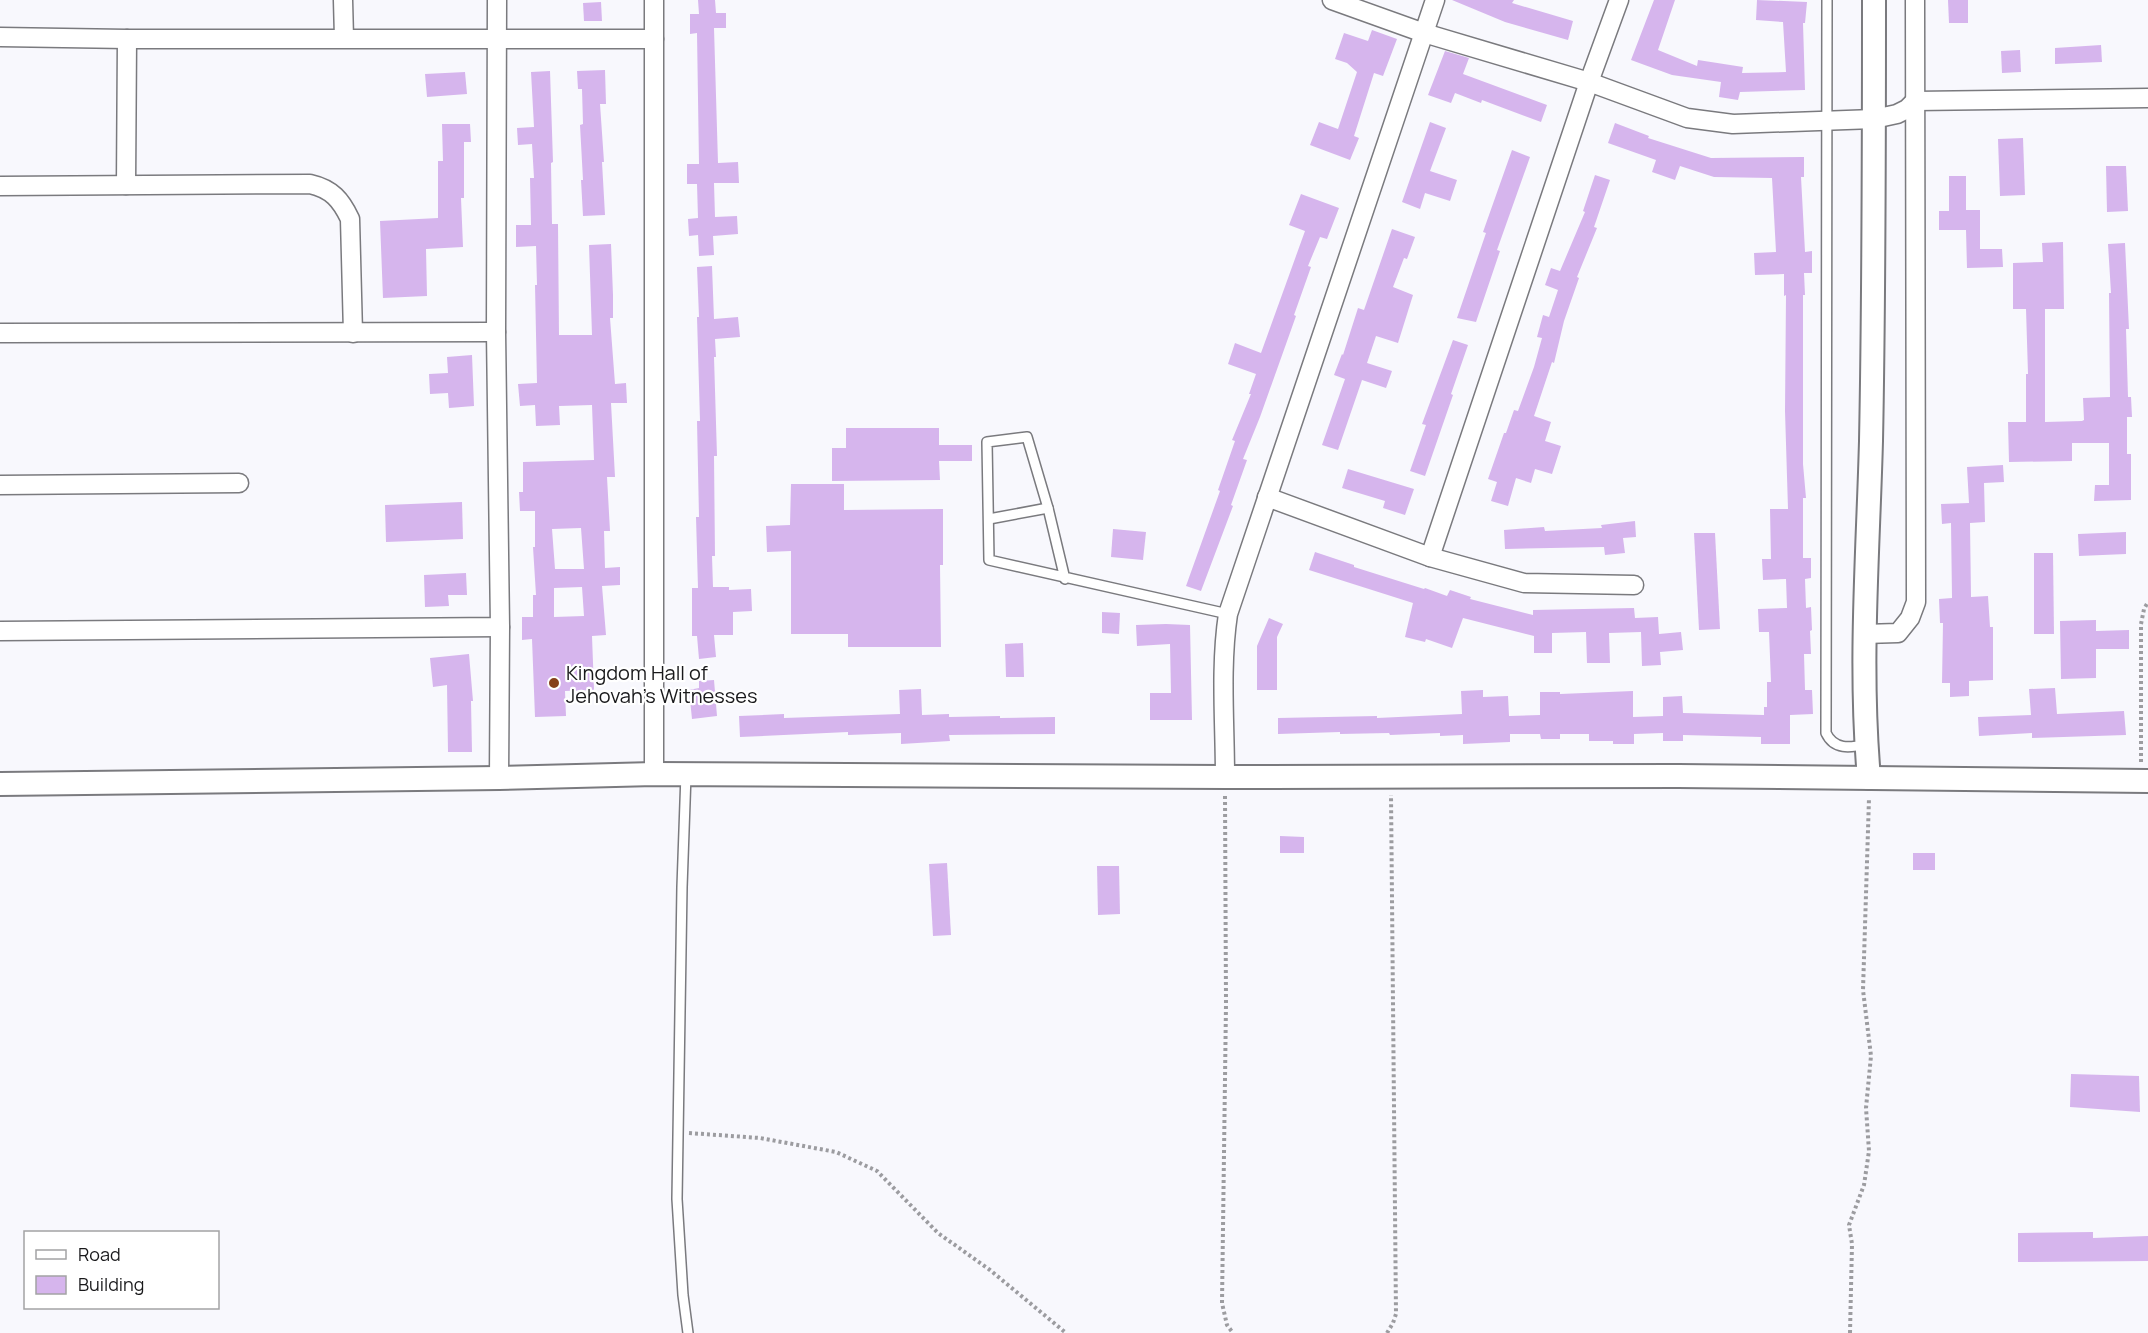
<svg xmlns="http://www.w3.org/2000/svg" width="2148" height="1333" font-family="Manrope,sans-serif">
  <rect width="100%" height="100%" fill="#f8f8fd"/>
  <g fill="#d6b5ed" fill-rule="evenodd">
    <path d="M698,0H715L716,13H726V28H714L718,163L738,162L739,183H714L715,217L737,216L738,234L713,236L714,255L699,256L698,235L689,236L688,219L698,218L697,184H687V164H699L697,33L690,34V14H699Z"/>
    <path d="M1452,0H1514L1512,3L1573,21L1568,40L1505,22Z"/>
    <path d="M1654,0H1675L1658,50L1697,66L1698,60L1743,67L1742,73L1786,72L1783,22L1756,20L1757,0L1807,2L1805,23H1803L1805,90L1740,92L1738,100L1719,97L1721,82L1672,75L1631,60Z"/>
    <path d="M1948,0H1968V23H1949Z"/>
    <path d="M601,2L602,21H584L583,3Z"/>
    <path d="M1372,30L1397,39L1383,76L1374,73L1354,136L1359,138L1350,160L1310,145L1319,122L1338,129L1357,72L1347,63L1335,59L1344,33L1368,41Z"/>
    <path d="M2101,45L2102,62L2055,64V48Z"/>
    <path d="M2020,50L2021,72L2002,73L2001,51Z"/>
    <path d="M1445,51L1469,58L1463,74L1547,105L1541,122L1482,100L1481,103L1455,93L1451,103L1428,95Z"/>
    <path d="M605,70L606,104H600L604,162H602L605,215L583,216L581,180H583L580,125L583,124L582,89H578L577,71Z"/>
    <path d="M550,71L553,162L551,163L552,224H558L559,335H592L589,245L611,244L613,295V318H610L615,384L626,383L627,403H611L615,477H607L610,531H604L605,568L620,567V585L602,586L606,635L592,636L594,690L565,691L566,716L535,717L532,639L522,640V617H533V595H536L533,547H535V511H520L519,492H523V462L594,460L592,405L559,406L560,425L536,426L535,405L520,406L518,384L537,383L535,285H537L536,246L516,247V225H531L530,178H534L532,144L518,145L517,128L534,127L531,72ZM581,528L584,569H555L552,529ZM582,587L584,616L554,617V588Z"/>
    <path d="M465,72L467,94L427,97L425,74Z"/>
    <path d="M1430,122L1446,128L1430,171L1457,180L1450,201L1425,193L1420,209L1402,202Z"/>
    <path d="M1615,123L1649,136L1648,138L1711,158L1804,157V177H1801L1805,252L1812,251V273H1804L1805,295H1803V464L1806,498H1803V558H1811V578L1805,579L1806,608L1811,607L1812,630L1810,631L1811,654H1804L1805,690H1812L1813,714L1790,715V744H1761V737L1683,735V741H1663V733L1634,734V744H1613V741H1589V734H1560V739H1541L1540,734H1510V742L1463,744V735L1440,736V733L1390,735L1389,733L1340,734V732L1278,734V718L1377,716V718L1462,714L1461,691L1483,690V697L1508,696L1509,716L1540,715V692H1560V694L1633,691V717L1663,716V697L1682,696L1683,713L1764,715V707H1767V682H1771L1769,632H1759L1758,609L1787,608L1786,579L1763,580L1762,559H1771L1770,509H1788L1785,411L1786,295L1784,296V274L1755,275L1754,253L1776,252L1772,178L1714,177L1680,166L1675,180L1652,172L1656,160L1608,143Z"/>
    <path d="M442,124H470L471,142H464V198H461L463,247L426,249L427,296L383,298L380,221L438,218V161H443Z"/>
    <path d="M2023,138L2025,195L2000,196L1998,139Z"/>
    <path d="M1512,150L1530,157L1497,250L1500,251L1476,322L1457,318L1486,233L1483,232Z"/>
    <path d="M2106,166H2126L2128,211L2107,212Z"/>
    <path d="M1595,175L1610,180L1594,227L1597,228L1577,277L1579,278L1564,321L1554,363L1552,362L1534,416L1551,422L1545,441L1561,446L1552,474L1535,469L1531,483L1516,478L1508,506L1491,501L1497,482L1488,479L1504,433H1506L1514,410L1518,411L1534,367L1542,338L1537,337L1543,315L1549,317L1558,290L1545,285L1551,268L1560,271L1585,212L1583,211Z"/>
    <path d="M1949,176H1966V210H1980V249H2002L2003,267L1967,268L1966,230H1939V211H1949Z"/>
    <path d="M1301,194L1339,208L1327,239L1320,237L1308,266L1311,267L1294,315L1296,316L1260,417L1243,459L1247,460L1231,505L1233,506L1201,591L1186,586L1220,491L1218,490L1235,441L1232,440L1251,394H1249L1256,374L1228,364L1235,343L1261,353L1305,231L1289,225Z"/>
    <path d="M1392,229L1415,237L1407,259L1404,258L1393,287L1413,295L1398,343L1376,336L1367,363L1392,371L1386,388L1362,380L1338,450L1322,445L1345,379L1334,375L1342,354L1343,355L1358,308L1364,310Z"/>
    <path d="M2063,242L2064,309H2045V422L2082,421L2084,420L2083,398L2110,397L2109,293H2111L2108,244L2125,243L2129,329H2126L2128,397H2131L2132,417H2127V454H2131V500L2094,501L2095,485H2109V443H2072V461L2009,462L2008,422H2026V374H2028L2026,309H2013V263L2043,262L2042,243Z"/>
    <path d="M712,266L714,319L738,317L740,337L715,339L716,357H714L717,456H714L715,556H712L713,587H729V590L751,589L752,611L733,612V635H714L716,657L699,659L697,636H692V588H698L696,517H699L697,421H700L697,317H699L697,267Z"/>
    <path d="M1453,340L1468,345L1451,394L1453,395L1425,476L1410,471L1426,425L1422,424Z"/>
    <path d="M472,355L474,406L449,408L448,393L430,394L429,374L448,373L447,357Z"/>
    <path d="M846,428H939V445H972V461H939L940,480L832,481V448H846Z"/>
    <path d="M2003,465L2004,482L1984,483L1985,522L1970,523L1971,597L1988,596L1990,627H1993V680L1969,681V696L1950,697V683H1942L1943,623H1940L1939,599L1952,598L1951,523L1942,524L1941,504L1969,503L1967,467Z"/>
    <path d="M1348,469L1414,489L1405,515L1383,508L1385,501L1342,488Z"/>
    <path d="M791,484H844V510L943,509V565H940L941,647H848V634H791V551L767,552L766,526L790,525Z"/>
    <path d="M462,502L463,539L386,542L385,505Z"/>
    <path d="M1635,521L1636,537L1623,538L1625,553L1605,555L1604,547L1505,549L1504,530L1544,527L1545,531L1602,528L1601,525Z"/>
    <path d="M1113,529L1146,532L1143,560L1111,557Z"/>
    <path d="M2126,532V554L2079,556L2078,534Z"/>
    <path d="M1694,533H1715L1720,629L1699,630Z"/>
    <path d="M1315,552L1354,565V567L1424,589L1425,588L1447,596L1450,590L1471,597L1470,599L1533,615V610L1634,608L1635,618L1658,617L1659,634L1681,632L1683,650L1660,652L1661,665L1642,666L1641,632L1609,633L1610,663H1587L1586,632L1552,633V653H1534V636L1463,618L1452,648L1426,639L1425,642L1405,637L1413,603L1309,570Z"/>
    <path d="M2034,553H2053L2054,634H2034Z"/>
    <path d="M466,573L467,595H448L449,606L425,607L424,575Z"/>
    <path d="M1102,612L1120,613L1119,634L1102,633Z"/>
    <path d="M1269,618L1283,624L1277,637V690H1257V646Z"/>
    <path d="M2096,620V631L2129,630V649H2096V678L2061,679L2060,621Z"/>
    <path d="M1166,624L1190,625L1192,720H1150V693H1171L1170,644L1137,646L1136,625Z"/>
    <path d="M1023,643L1024,677H1006L1005,644Z"/>
    <path d="M469,654L473,701H471L472,752H448L447,685L433,687L430,658Z"/>
    <path d="M714,680L717,716L692,719L689,690L699,688V681Z"/>
    <path d="M2055,688L2057,714L2124,711L2126,735L2032,738V733L1979,736L1978,717L2031,715L2029,689Z"/>
    <path d="M921,689L922,715L949,714V717L1000,716V718L1055,717V734L949,735L950,741L901,744V733L848,735V732L740,737L739,716L784,714V718L900,714L899,690Z"/>
    <path d="M1280,836L1304,837V853H1280Z"/>
    <rect x="1913" y="853" width="22" height="17"/>
    <path d="M947,863L951,935L933,936L929,864Z"/>
    <path d="M1097,866H1119L1120,914L1098,915Z"/>
    <path d="M2071,1074L2139,1076L2140,1112L2070,1107Z"/>
    <path d="M2093,1232V1238L2148,1236V1261L2018,1262V1233Z"/>
  </g>
  <g fill="none" stroke-linecap="round" stroke-linejoin="round">
    <defs>
      <g id="service">
        <path d="M1827,0L1826,733C1834,750 1850,748 1866,744"/>
        <path d="M989,519L1048,508"/>
        <path d="M1065,579L1048,508L1027,437L987,442L989,560L1228,614"/>
        <path d="M686,774L682,887L677,1199L683,1295L688,1333"/>
      </g>
      <g id="minor">
        <path d="M343,0L344,38"/>
        <path d="M1332,0L1424,33L1589,82L1687,118L1733,124L1874,119L1897,114L1907,109L1915,101L2148,98"/>
        <path d="M0,37L127,39H654"/>
        <path d="M126,185L127,39"/>
        <path d="M0,186L310,184C332,189 341,200 350,219L353,333"/>
        <path d="M0,333L496,332"/>
        <path d="M0,485L239,483"/>
        <path d="M1267,497L1430,557L1524,583L1634,585"/>
        <path d="M1430,557L1589,82L1619,0"/>
        <path d="M0,631L500,627L496,332L497,0"/>
        <path d="M1864,634L1898,633L1910,618L1916,602L1915,0"/>
        <path d="M654,774V0"/>
        <path d="M1225,777C1225,723 1220,667 1228,614L1435,0"/>
        <path d="M499,778L500,627"/>
      </g>
      <g id="tertiary">
        <path d="M1869,778C1859,666 1868,553 1871,441C1874,294 1874,147 1874,0"/>
        <path d="M0,784L499,778L654,774L1225,777L1678,776L2148,781"/>
      </g>
    </defs>
    <use href="#service" stroke="#7a7a7e" stroke-width="12"/>
    <use href="#minor" stroke="#7a7a7e" stroke-width="21"/>
    <use href="#tertiary" stroke="#7a7a7e" stroke-width="26"/>
    <g stroke="#9c9ca0" stroke-width="4" stroke-dasharray="3 3" stroke-linecap="butt">
      <path d="M2141,762V624L2144,609L2148,602"/>
      <path d="M1225,796L1226,1004L1222,1303L1227,1325L1233,1333"/>
      <path d="M689,1133L760,1138L836,1152L877,1171L938,1233L990,1270L1066,1333"/>
      <path d="M1387,1333L1393,1323L1396,1314L1391,795"/>
      <path d="M1850,1333L1852,1244L1849,1225L1864,1185L1869,1151L1866,1108L1871,1056L1863,990L1869,798"/>
    </g>
    <use href="#service" stroke="#fff" stroke-width="9"/>
    <use href="#minor" stroke="#fff" stroke-width="18"/>
    <use href="#tertiary" stroke="#fff" stroke-width="22"/>
  </g>
  <circle fill="#864019" stroke="#fff" stroke-width="2" cx="554" cy="683" r="6"/>
  <g text-anchor="middle" dominant-baseline="central" stroke-width="4.5" stroke-linejoin="round" paint-order="stroke">
    <g font-size="20" fill="#19191b" stroke="#fff" text-anchor="start">
      <text x="566" y="672">Kingdom Hall of<tspan x="566" dy="23">Jehovah's Witnesses</tspan></text>
    </g>
  </g>
  <rect x="24" y="1231" width="195" height="78" fill="#ffffff" stroke="#a3a3a4" stroke-width="1.5"/>
  <rect x="36" y="1250" width="30" height="9" fill="#ffffff" stroke="#a3a3a4" stroke-width="1.5"/>
  <text x="78" y="1261" font-size="18" fill="#19191b">Road</text>
  <rect x="36" y="1276" width="30" height="18" fill="#d6b5ed" stroke="#a3a3a4" stroke-width="1.5"/>
  <text x="78" y="1291" font-size="18" fill="#19191b">Building</text>
</svg>
